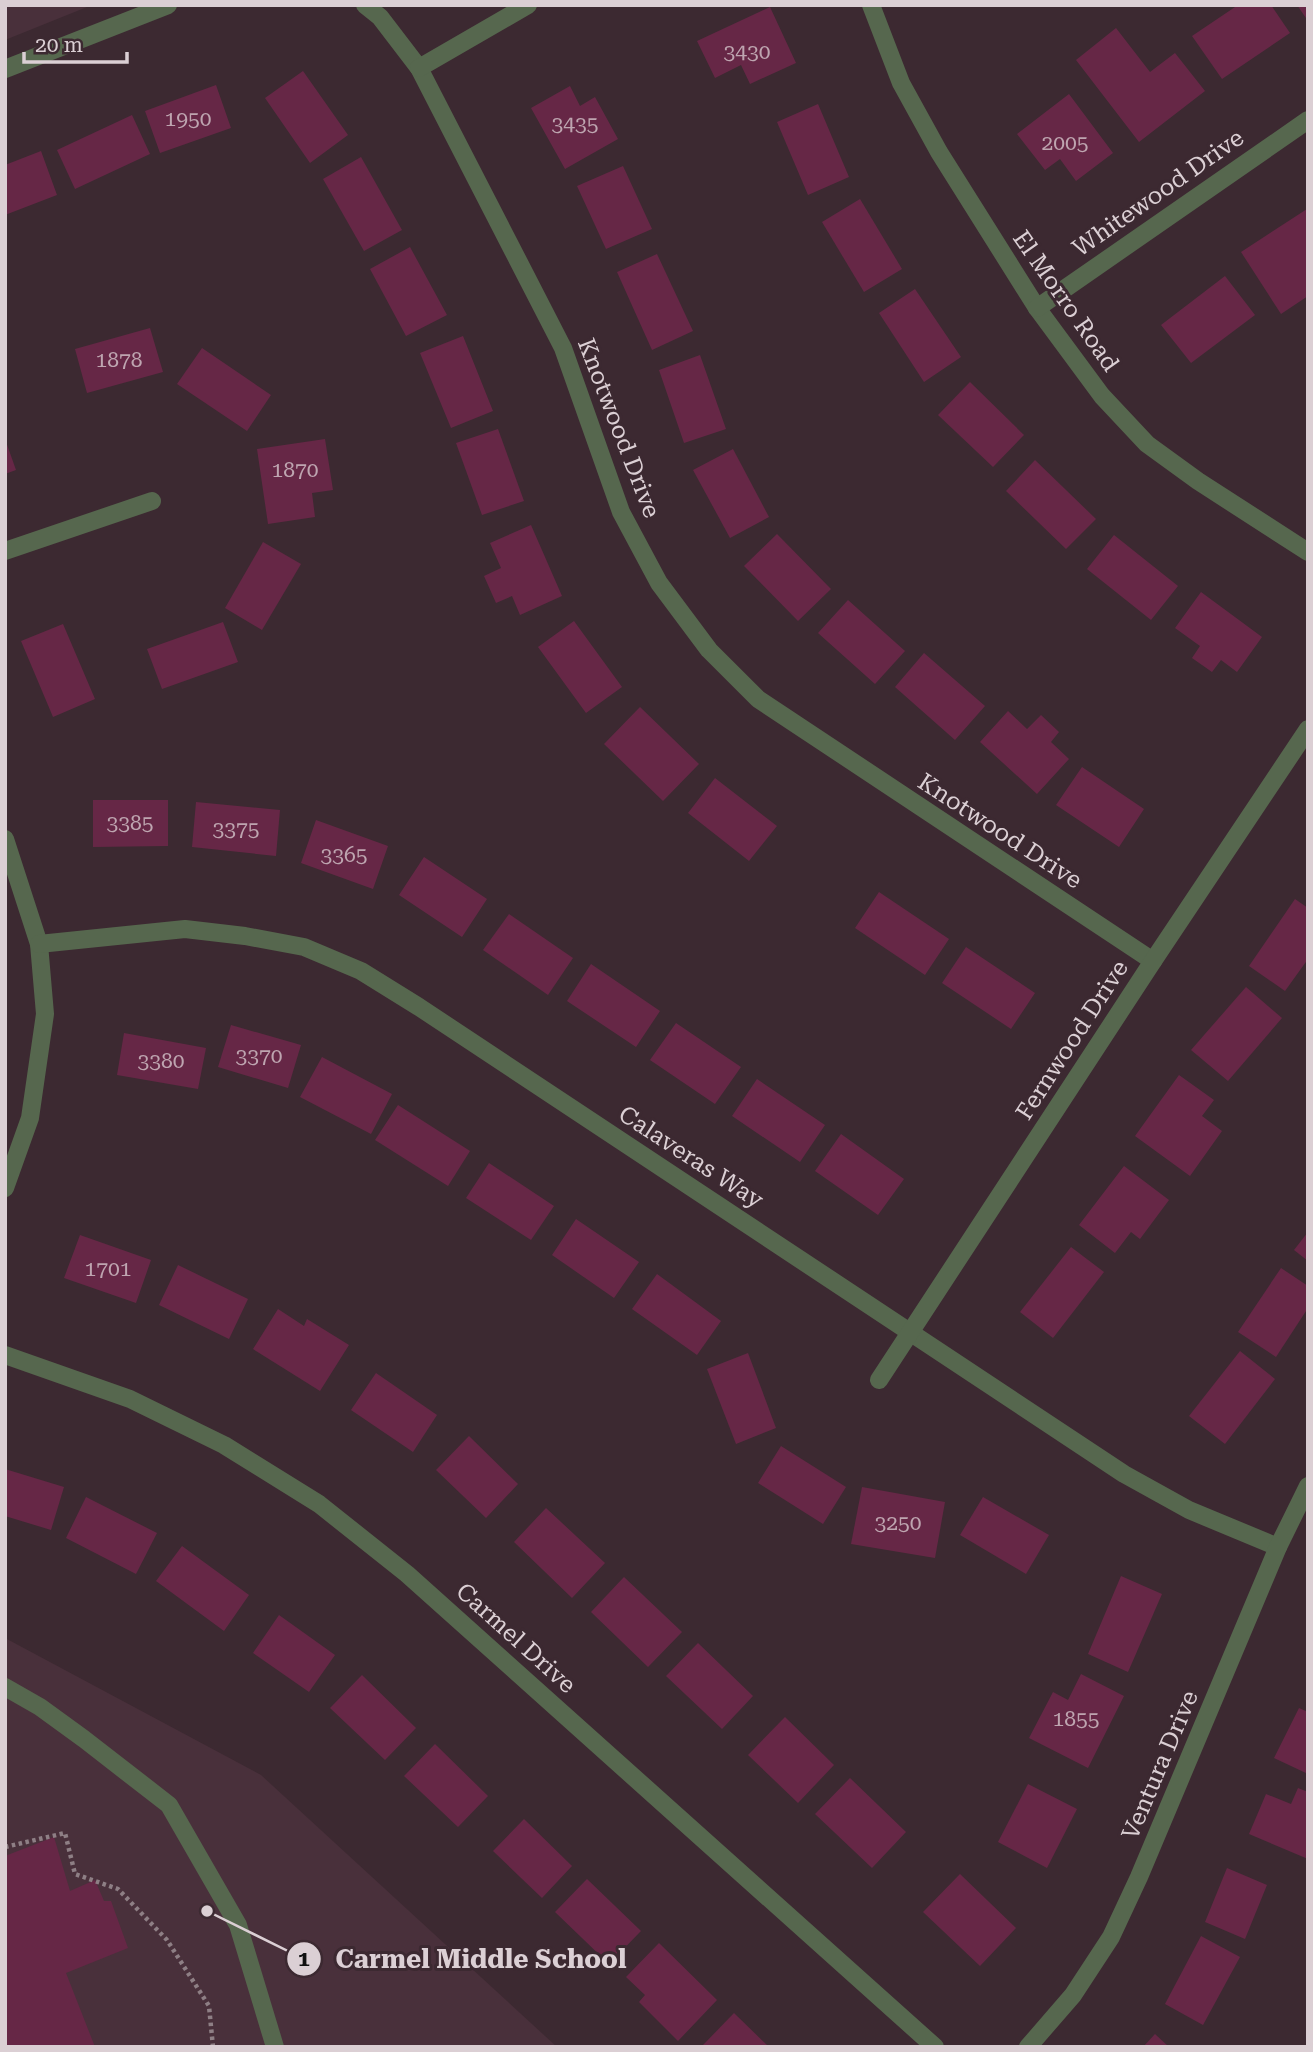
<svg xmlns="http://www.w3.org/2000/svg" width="1313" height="2052" font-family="'Roboto Serif',serif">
  <rect width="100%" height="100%" fill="#3c2931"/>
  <g fill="#49303b">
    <path d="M5,5H92L5,40Z"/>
    <path d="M5,1638L261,1775L557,2047H5Z"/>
  </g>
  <g fill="#662746">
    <path d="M1238,5H1271L1290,33L1222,79L1192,36Z"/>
    <path d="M1297,5H1308V21Z"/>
    <path d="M770,7L796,63L750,84L741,65L715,78L697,41Z"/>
    <path d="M1116,28L1150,72L1175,53L1205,91L1139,142L1076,60Z"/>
    <path d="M303,71L348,135L310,163L265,98Z"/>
    <path d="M216,85L231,128L160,153L145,111Z"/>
    <path d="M570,86L580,106L595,97L618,139L565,169L531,108Z"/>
    <path d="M1069,94L1113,153L1076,181L1060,159L1045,170L1017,134Z"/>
    <path d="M818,104L849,177L808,195L777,122Z"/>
    <path d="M132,115L150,154L75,189L57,150Z"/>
    <path d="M41,151L57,195L5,215V165Z"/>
    <path d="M361,157L402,230L364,251L323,179Z"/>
    <path d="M623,166L652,229L606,249L577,186Z"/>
    <path d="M860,199L902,269L864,292L822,222Z"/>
    <path d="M1307,209L1308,296L1281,314L1241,252Z"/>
    <path d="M410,247L447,315L406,336L370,269Z"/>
    <path d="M657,254L693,331L652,350L617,272Z"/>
    <path d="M1225,276L1255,315L1191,363L1161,325Z"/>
    <path d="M915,289L961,357L924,382L879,313Z"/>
    <path d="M150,328L163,372L87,393L75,349Z"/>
    <path d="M463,336L493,411L451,428L420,353Z"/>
    <path d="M202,348L271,395L247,431L177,384Z"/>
    <path d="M700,355L726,429L684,443L659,370Z"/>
    <path d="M970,382L1024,435L993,467L938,415Z"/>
    <path d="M498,429L524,501L482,515L456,443Z"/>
    <path d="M5,439L16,470L5,474Z"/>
    <path d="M325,439L333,490L312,493L315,517L268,524L257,449Z"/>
    <path d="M733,449L769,517L730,538L693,470Z"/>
    <path d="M1035,460L1096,519L1066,549L1006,491Z"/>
    <path d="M531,525L562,596L520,615L512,596L496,603L484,576L501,568L490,543Z"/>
    <path d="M777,534L831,589L798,621L744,566Z"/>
    <path d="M1114,535L1178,586L1151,620L1087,569Z"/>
    <path d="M263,542L301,564L262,630L225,608Z"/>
    <path d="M1201,592L1262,637L1237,672L1221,660L1212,672L1192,658L1200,646L1175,628Z"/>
    <path d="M848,600L905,651L875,684L818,633Z"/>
    <path d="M574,621L622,687L586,713L538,647Z"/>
    <path d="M223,622L238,662L162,689L147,649Z"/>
    <path d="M63,624L95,699L53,717L21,641Z"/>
    <path d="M924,653L985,706L955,740L895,687Z"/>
    <path d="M640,707L699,764L663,801L604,744Z"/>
    <path d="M1008,711L1027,729L1041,715L1059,732L1051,742L1069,759L1037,794L980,742Z"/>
    <path d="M1082,767L1144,809L1119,847L1056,805Z"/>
    <path d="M715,778L777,826L749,861L688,813Z"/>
    <path d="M93,800H168V846L93,847Z"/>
    <path d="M196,802L280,810L276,856L192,847Z"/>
    <path d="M316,820L388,846L373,889L301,863Z"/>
    <path d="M424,857L487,899L462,937L399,895Z"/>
    <path d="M879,892L949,939L925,975L855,928Z"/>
    <path d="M1295,899L1308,908V959L1285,991L1249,966Z"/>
    <path d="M509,914L573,958L548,995L483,950Z"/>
    <path d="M966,947L1035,993L1011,1029L942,983Z"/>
    <path d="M591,964L660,1011L636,1047L567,1001Z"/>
    <path d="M1246,987L1282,1018L1228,1081L1191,1050Z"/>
    <path d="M676,1023L741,1067L715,1104L650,1060Z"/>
    <path d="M231,1025L301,1045L288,1088L218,1067Z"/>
    <path d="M124,1033L206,1048L198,1089L117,1075Z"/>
    <path d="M322,1057L392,1094L371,1134L300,1097Z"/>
    <path d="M1179,1075L1214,1100L1202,1116L1222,1131L1190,1176L1135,1136Z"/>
    <path d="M757,1079L825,1125L800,1162L732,1116Z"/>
    <path d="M398,1105L470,1151L448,1186L375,1140Z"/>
    <path d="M841,1134L904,1179L878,1215L815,1171Z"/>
    <path d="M489,1163L554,1206L531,1240L466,1198Z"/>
    <path d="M1124,1166L1169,1200L1140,1239L1131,1232L1115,1253L1079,1225Z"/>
    <path d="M576,1219L639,1262L614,1298L552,1255Z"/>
    <path d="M1308,1232V1261L1294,1250Z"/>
    <path d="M80,1235L151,1260L136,1303L64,1278Z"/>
    <path d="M1071,1247L1104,1272L1053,1338L1020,1312Z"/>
    <path d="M178,1265L248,1299L229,1339L159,1305Z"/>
    <path d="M1281,1268L1308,1286V1308L1276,1357L1238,1332Z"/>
    <path d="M657,1274L721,1321L697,1355L632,1309Z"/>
    <path d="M278,1309L304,1326L307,1319L349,1345L320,1391L253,1349Z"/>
    <path d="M1240,1351L1275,1379L1225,1444L1189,1416Z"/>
    <path d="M748,1353L776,1428L736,1444L707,1369Z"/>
    <path d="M376,1373L437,1415L413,1452L351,1410Z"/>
    <path d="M469,1436L518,1484L486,1518L436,1470Z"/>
    <path d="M781,1446L846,1487L823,1524L758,1483Z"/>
    <path d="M5,1469L64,1487L51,1530L5,1516Z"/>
    <path d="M862,1487L945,1502L935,1558L851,1544Z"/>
    <path d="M86,1497L157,1533L136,1574L66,1538Z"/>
    <path d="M983,1497L1049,1535L1026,1574L960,1535Z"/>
    <path d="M546,1508L605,1563L572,1598L514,1542Z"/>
    <path d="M182,1546L249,1595L224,1631L156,1581Z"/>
    <path d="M1121,1576L1162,1594L1128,1672L1088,1654Z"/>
    <path d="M624,1577L682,1632L648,1667L591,1612Z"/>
    <path d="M279,1615L335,1655L309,1692L253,1653Z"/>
    <path d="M698,1643L753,1696L722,1729L666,1676Z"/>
    <path d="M1081,1674L1124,1696L1088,1768L1029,1738L1053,1692L1068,1700Z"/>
    <path d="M362,1675L416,1728L385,1760L330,1708Z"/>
    <path d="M1299,1708L1308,1712V1774L1274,1758Z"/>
    <path d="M785,1717L834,1765L798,1803L748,1755Z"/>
    <path d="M435,1744L488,1796L458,1827L404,1776Z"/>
    <path d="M850,1778L906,1832L872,1868L815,1814Z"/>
    <path d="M1028,1784L1077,1809L1047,1868L998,1842Z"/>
    <path d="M1298,1788L1308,1792V1859L1249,1834L1266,1794L1291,1804Z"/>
    <path d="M524,1819L572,1866L542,1898L493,1851Z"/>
    <path d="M54,1837L70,1891L95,1880L104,1901H111L128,1948L66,1973L95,2047H5V1856Z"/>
    <path d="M1227,1868L1267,1885L1245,1939L1205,1922Z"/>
    <path d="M960,1874L1016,1928L980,1966L923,1912Z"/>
    <path d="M587,1879L641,1931L609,1964L555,1912Z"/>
    <path d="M1201,1936L1240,1957L1203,2025L1165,2004Z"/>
    <path d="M659,1943L717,2000L678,2041L639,2002L645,1995L626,1977Z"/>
    <path d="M734,2013L769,2047H705L703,2045Z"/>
    <path d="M1155,2034L1169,2047H1143Z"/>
  </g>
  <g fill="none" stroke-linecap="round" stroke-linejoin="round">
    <path stroke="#8e7f85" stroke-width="4.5" stroke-dasharray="3.5 3.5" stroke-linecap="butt" d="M5,1847L65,1833L75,1874L118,1889L167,1940L209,2006L213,2047"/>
    <g stroke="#56674e" stroke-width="18">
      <path d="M365,5L380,17L419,68L563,348L621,512L659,583L709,650L758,699L1153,961"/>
      <path d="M871,5L901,83L939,152L1037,308L1102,396L1147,444L1198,481L1308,552"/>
      <path d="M419,68L528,5"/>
      <path d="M5,69L168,5"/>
      <path d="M1037,308L1308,120"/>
      <path d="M5,551L152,501"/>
      <path d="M5,839L39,944L45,1014L30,1118L5,1188"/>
      <path d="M39,944L185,929L245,936L304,947L361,971L419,1007L1124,1474L1189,1510L1278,1547"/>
      <path d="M5,1355L130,1399L224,1445L319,1504L407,1574L935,2047"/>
      <path d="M879,1380L1153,961L1308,729"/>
      <path d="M5,1687L40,1707L84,1739L169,1805L238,1925L275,2047"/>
      <path d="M1028,2047L1073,1995L1111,1937L1139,1877L1278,1547L1308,1486"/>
    </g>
  </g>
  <g text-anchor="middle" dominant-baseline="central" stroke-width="6" stroke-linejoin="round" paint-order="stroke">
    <g font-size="21" fill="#bea5b0">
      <text x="747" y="52">3430</text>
      <text x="188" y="119">1950</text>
      <text x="575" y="124">3435</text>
      <text x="1065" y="143">2005</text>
      <text x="119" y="360">1878</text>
      <text x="295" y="470">1870</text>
      <text x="130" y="823">3385</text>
      <text x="236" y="829">3375</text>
      <text x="344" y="855">3365</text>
      <text x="259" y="1056">3370</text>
      <text x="161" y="1061">3380</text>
      <text x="108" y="1269">1701</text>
      <text x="898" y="1523">3250</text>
      <text x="1076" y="1719">1855</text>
    </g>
    <g font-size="24" fill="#dbcfd4" stroke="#3c2931">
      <text transform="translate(1158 193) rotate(-35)">Whitewood Drive</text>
      <text transform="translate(1066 301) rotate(55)">El Morro Road</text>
      <text transform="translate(619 428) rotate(69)">Knotwood Drive</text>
      <text transform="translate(1000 831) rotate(33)">Knotwood Drive</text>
      <text transform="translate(1072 1040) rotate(-57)">Fernwood Drive</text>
      <text transform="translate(691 1157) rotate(33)">Calaveras Way</text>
      <text transform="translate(516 1638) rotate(42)">Carmel Drive</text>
      <text transform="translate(1160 1765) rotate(-67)">Ventura Drive</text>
    </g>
  </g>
  <path fill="none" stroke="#dbcfd4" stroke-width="2.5" d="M207 1911L304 1959"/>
  <g fill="#dbcfd4" stroke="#3c2931" stroke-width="2.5">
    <circle cx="207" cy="1911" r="7"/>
    <circle cx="304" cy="1959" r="18"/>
  </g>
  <g font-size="21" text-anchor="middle" font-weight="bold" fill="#111">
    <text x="304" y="1966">1</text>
  </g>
  <g font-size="26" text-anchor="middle" font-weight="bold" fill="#dbcfd4" stroke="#3c2931" stroke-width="6" stroke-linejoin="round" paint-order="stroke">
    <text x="481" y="1968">Carmel Middle School</text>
  </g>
  <rect width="1313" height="2052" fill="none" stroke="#dbcfd4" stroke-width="14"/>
  <path d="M24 52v10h103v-10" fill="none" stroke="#dbcfd4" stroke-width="3.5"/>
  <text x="35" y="52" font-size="21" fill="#dbcfd4" stroke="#3c2931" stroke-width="5" paint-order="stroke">20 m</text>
</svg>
